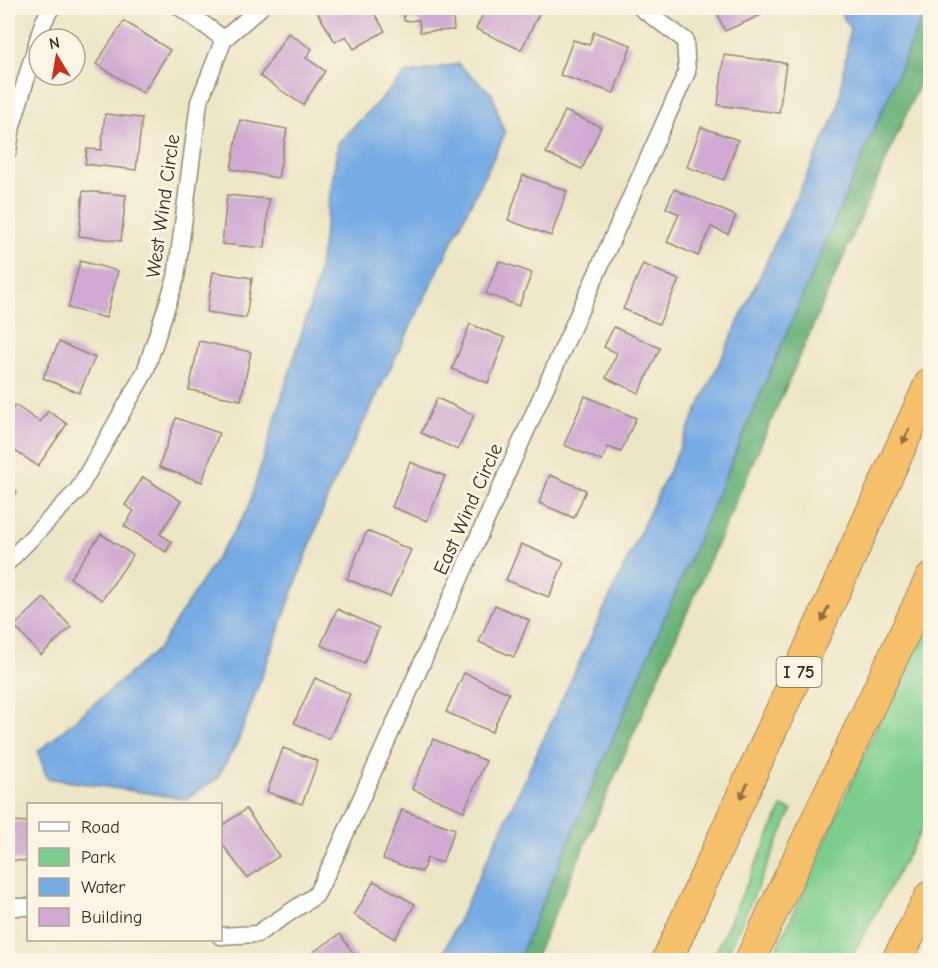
<svg xmlns="http://www.w3.org/2000/svg" width="938" height="968" font-family="'Comic Neue',sans-serif">
  <rect width="100%" height="100%" fill="#fcf5e5"/>
  <filter id="ink" filterUnits="userSpaceOnUse"><feTurbulence type="fractalNoise" baseFrequency=".0167" numOctaves="2"/><feDisplacementMap in="SourceGraphic" scale="12" xChannelSelector="R" yChannelSelector="G"/><feConvolveMatrix kernelMatrix="1 2 1 2 8 2 1 2 1" color-interpolation-filters="sRGB"/></filter>
  <filter id="wash" filterUnits="userSpaceOnUse"><feTurbulence type="fractalNoise" baseFrequency=".008" numOctaves="4" result="noise"/><feDisplacementMap in="SourceGraphic" scale="24" xChannelSelector="R" yChannelSelector="G"/><feGaussianBlur stdDeviation="1.35" result="paint"/><feColorMatrix in="noise" values="0 0 0 0 0 0 0 0 0 0 0 0 0 0 0 0 0 1.4 0 .05"/><feComposite in="paint" operator="in"/></filter>
  <g filter="url(#wash)">
    <rect width="100%" height="100%" fill="#ede6c6"/>
    <g fill="#7dce8e" stroke="#5c7c56" stroke-width="1.5">
      <path d="M930,607V814L850,960H772Z"/>
      <path d="M782,807L792,810L725,960H712Z"/>
    </g>
    <path fill="#66b179" stroke="#506e4c" stroke-width="1.5" d="M926,8H930V60L534,960H518Z"/>
    <g fill="#77abe4" stroke="#596a81" stroke-width="1.5">
      <path d="M837,8H926L518,960H440L838,109L850,28Z"/>
      <path d="M458,64L492,94L505,134L330,491L238,741L217,779L186,799L47,778L38,752L158,649L247,511L316,286L338,143L405,74Z"/>
    </g>
    <g id="blocks">
      <g fill="#d0aad2">
        <path d="M324,8H371L385,31L354,49L346,36L335,42L317,12Z"/>
        <path d="M403,8H452L454,30L420,32L419,20L404,21Z"/>
        <path d="M486,8H542L521,50L476,29Z"/>
        <path d="M715,8H758L761,15L725,31Z"/>
        <path d="M124,21L170,50L143,93L96,64Z"/>
        <path d="M594,32L631,45L614,93L560,75L573,40L589,45Z"/>
        <path d="M288,33L312,49L306,58L325,71L303,105L260,76Z"/>
        <path d="M724,55L786,63L779,113L718,105Z"/>
        <path d="M565,111L601,127L582,169L546,153Z"/>
        <path d="M105,114L142,118L136,170L85,164L87,149L101,150Z"/>
        <path d="M240,120L287,129L278,178L231,169Z"/>
        <path d="M701,127L738,140L724,180L687,167Z"/>
        <path d="M523,175L567,191L551,236L508,220Z"/>
        <path d="M674,189L736,216L728,234L711,227L698,256L667,242L679,214L666,208Z"/>
        <path d="M83,191L126,195L121,241L79,236Z"/>
        <path d="M227,195L269,199L265,248L222,244Z"/>
        <path d="M80,261L118,271L106,318L68,308Z"/>
        <path d="M499,261L532,273L519,306L486,294Z"/>
        <path d="M643,264L679,280L659,324L623,309Z"/>
        <path d="M213,272L252,278L246,318L207,312Z"/>
        <path d="M470,324L505,338L488,383L452,369Z"/>
        <path d="M614,327L660,348L639,393L606,378L617,353L604,347Z"/>
        <path d="M199,341L251,352L241,400L189,390Z"/>
        <path d="M59,342L95,358L79,393L43,378Z"/>
        <path d="M585,396L636,418L621,452L608,447L602,461L564,445Z"/>
        <path d="M437,398L474,415L458,450L421,433Z"/>
        <path d="M15,405L40,422L48,411L67,424L38,466L8,446V416Z"/>
        <path d="M176,418L219,433L202,482L159,467Z"/>
        <path d="M410,462L445,476L427,521L392,507Z"/>
        <path d="M550,475L586,490L574,518L539,503Z"/>
        <path d="M143,477L181,501L160,534L172,542L166,552L124,526L134,511L125,505Z"/>
        <path d="M8,483L17,492L8,502Z"/>
        <path d="M367,531L411,550L390,597L347,579Z"/>
        <path d="M101,534L133,555L102,600L70,578Z"/>
        <path d="M521,544L564,562L549,597L506,580Z"/>
        <path d="M44,598L71,627L41,655L14,626Z"/>
        <path d="M495,605L529,620L514,657L479,642Z"/>
        <path d="M337,609L379,628L364,663L321,645Z"/>
        <path d="M464,673L509,693L492,732L446,712Z"/>
        <path d="M315,678L350,694L329,739L294,723Z"/>
        <path d="M433,739L486,761L464,811L412,789Z"/>
        <path d="M283,748L318,761L302,804L267,792Z"/>
        <path d="M246,809L279,856L247,878L220,841V827Z"/>
        <path d="M402,810L455,829L442,863L427,858L422,872L383,859Z"/>
        <path d="M8,821L28,822V861L8,860Z"/>
        <path d="M374,881L415,904L395,939L354,915Z"/>
        <path d="M340,934L358,960H302Z"/>
      </g>
    </g>
  </g>
  <g filter="url(#ink)">
    <use href="#blocks" fill-opacity="0" stroke="#948872" stroke-width="1.5"/>
    <g fill="none" stroke-linecap="round" stroke-linejoin="round">
      <defs>
        <g id="minor">
          <path d="M181,8L224,39"/>
          <path d="M8,151L12,126L43,23L51,8"/>
          <path d="M8,562L78,490L145,372L176,278L199,102L224,39L260,8"/>
          <path d="M8,907H28"/>
          <path d="M220,936L257,934L316,895L334,859L687,72L685,40L641,8"/>
        </g>
        <g id="motorway">
          <path d="M667,960L930,383"/>
          <path d="M750,960L930,579"/>
          <path d="M897,960L930,896"/>
        </g>
      </defs>
      <use href="#minor" stroke="#948872" stroke-width="19"/>
      <use href="#motorway" stroke="#948872" stroke-width="32"/>
      <use href="#minor" stroke="#fff" stroke-width="16"/>
      <use href="#motorway" stroke="#f6c06b" stroke-width="30"/>
    </g>
    <defs><path id="oneway-solid" d="M-6-.8H1V-3.2L6.5 0L1 3.2V.8H-6Z" transform="scale(1.5)"/></defs>
    <g fill="#8f6e41">
      <use href="#oneway-solid" transform="translate(906 436) rotate(115)"/>
      <use href="#oneway-solid" transform="translate(825 614) rotate(115)"/>
      <use href="#oneway-solid" transform="translate(744 791) rotate(115)"/>
    </g>
  </g>
  <g text-anchor="middle" dominant-baseline="central" stroke-width="6" stroke-linejoin="round" paint-order="stroke">
    <rect fill="#fcf5e5" stroke="#75675a" stroke-width="1.5" x="776.5" y="657" width="45" height="30" rx="4.5"/>
    <g font-size="18" font-weight="bold" fill="#3b2a1e">
      <text x="799" y="672">I 75</text>
    </g>
    <g font-size="20" fill="#3b2a1e" stroke="#fcf5e5">
      <text transform="translate(163 206) rotate(-82)">West Wind Circle</text>
      <text transform="translate(468 509) rotate(-66)">East Wind Circle</text>
    </g>
  </g>
  <rect width="938" height="968" fill="none" stroke="#fcf5e5" stroke-width="30"/>
  <rect x="27" y="803" width="195" height="138" fill="#fcf5e5" stroke="#afa495" stroke-width="1.5"/>
  <rect x="39" y="822" width="30" height="9" fill="#ffffff" stroke="#afa495" stroke-width="1.5"/>
  <text x="81" y="833" font-size="18" fill="#3b2a1e">Road</text>
  <rect x="39" y="848" width="30" height="18" fill="#7dce8e" stroke="#afa495" stroke-width="1.5"/>
  <text x="81" y="863" font-size="18" fill="#3b2a1e">Park</text>
  <rect x="39" y="878" width="30" height="18" fill="#77abe4" stroke="#afa495" stroke-width="1.5"/>
  <text x="81" y="893" font-size="18" fill="#3b2a1e">Water</text>
  <rect x="39" y="908" width="30" height="18" fill="#d0aad2" stroke="#afa495" stroke-width="1.5"/>
  <text x="81" y="923" font-size="18" fill="#3b2a1e">Building</text>
  <g transform="translate(57 57) rotate(349)"><circle r="28" fill="#fcf5e5" stroke="#afa495" stroke-width="1.5"/>
  <path d="M0-4.5L10 22L0 15L-10 22Z" fill="#c8321e"/>
  <text y="-9" font-size="16" font-weight="bold" text-anchor="middle" fill="#3b2a1e">N</text>
  </g>
</svg>
